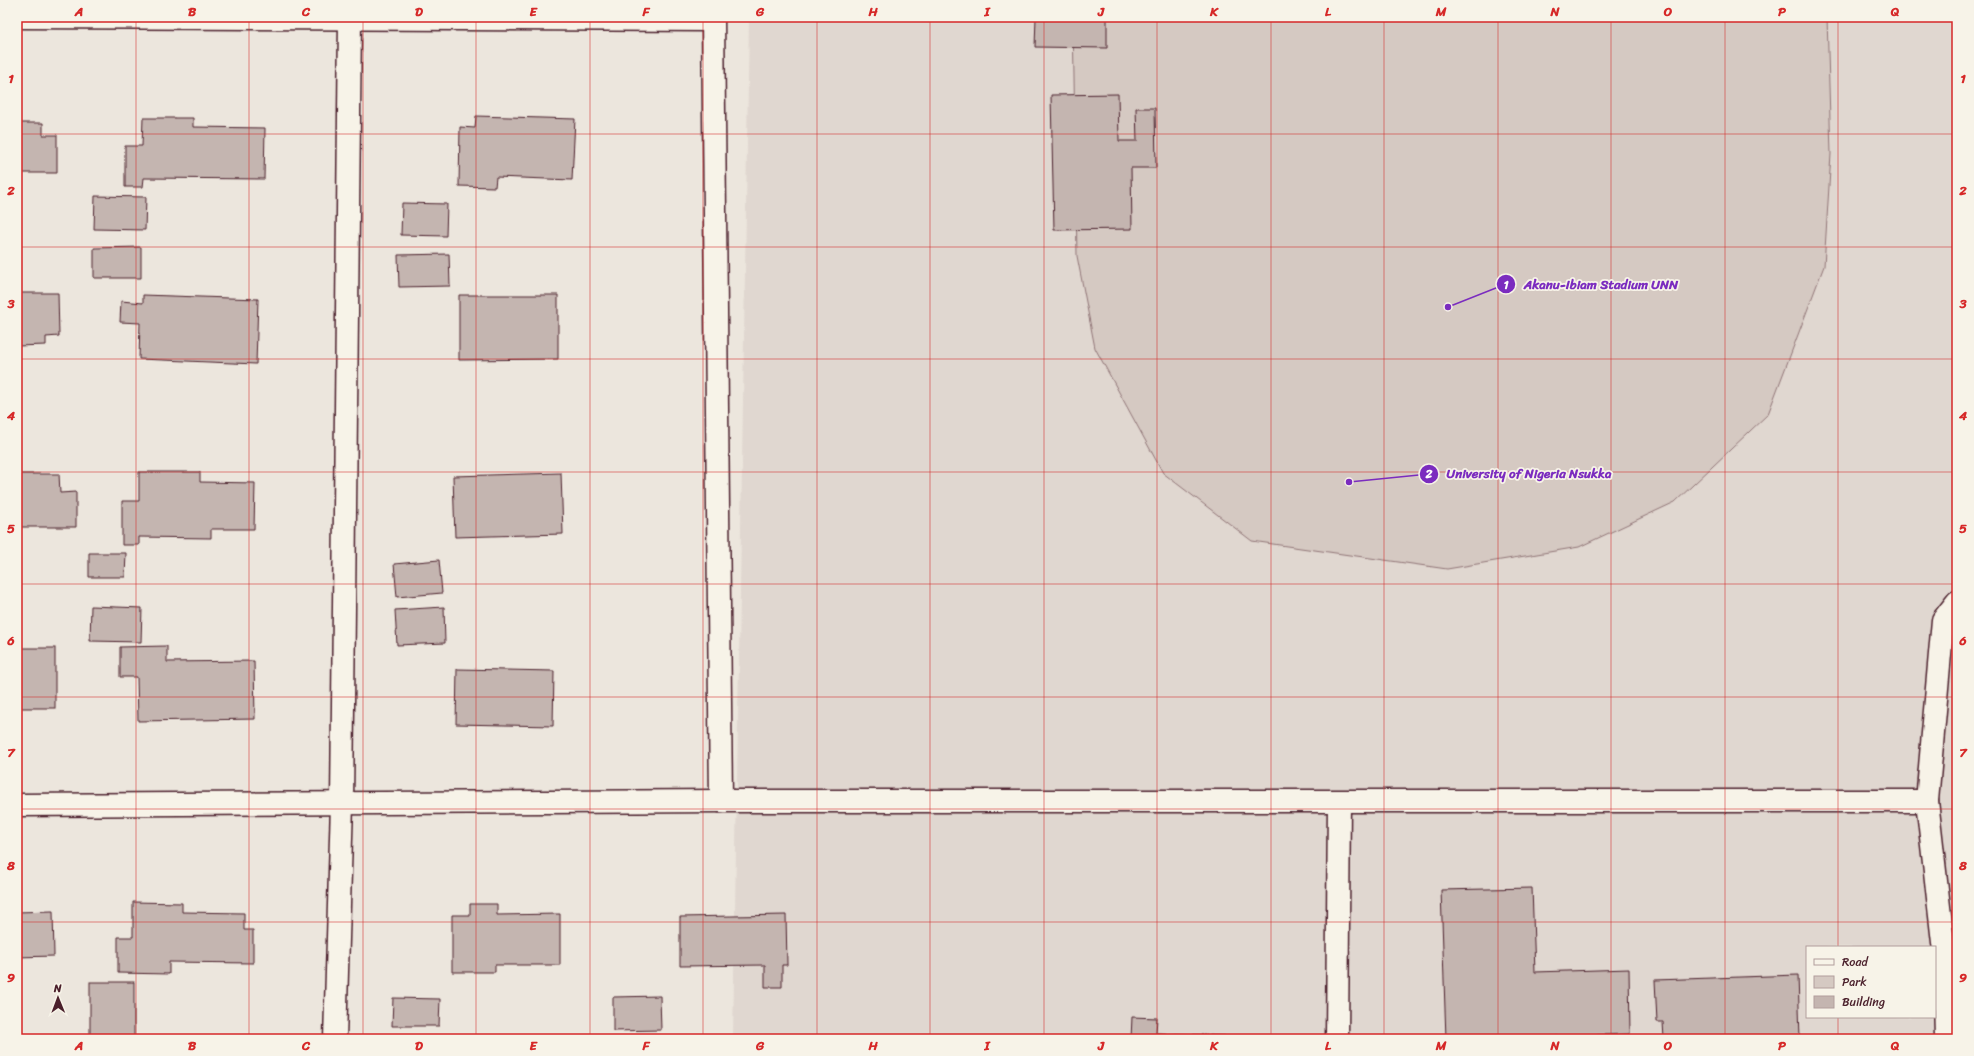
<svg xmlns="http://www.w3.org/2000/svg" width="1974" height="1056" font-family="Sriracha,sans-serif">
  <rect width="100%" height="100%" fill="#ece6dd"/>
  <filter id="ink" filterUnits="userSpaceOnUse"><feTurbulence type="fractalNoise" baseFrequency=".025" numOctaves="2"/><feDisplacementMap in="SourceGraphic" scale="8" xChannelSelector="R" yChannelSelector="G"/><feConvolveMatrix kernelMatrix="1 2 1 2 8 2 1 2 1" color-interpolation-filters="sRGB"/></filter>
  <g filter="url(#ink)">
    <path fill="#e0d7d0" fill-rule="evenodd" d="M749,17H1957V1039H733ZM1807,947H1935V1017H1807Z"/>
    <path fill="#d5c9c2" stroke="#907476" d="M1073,17H1827L1831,154L1824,266L1768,414L1675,502L1579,547L1447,569L1252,541L1163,473L1095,348L1077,256Z"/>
    <g fill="#c4b5b0" stroke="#4a1f2b">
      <path d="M1036,17H1107V48L1035,47Z"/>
      <path d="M1118,94L1119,141H1137L1136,108H1155L1156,168H1131L1132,229L1054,230L1051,95Z"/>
      <path d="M476,116L575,119L572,180L496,177L495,187L459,186L460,127L475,128Z"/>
      <path d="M143,118H193V127L265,128L264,179L144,178L143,187H125V146H142Z"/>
      <path d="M17,123H43V135H57V173H17Z"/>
      <path d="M95,196L146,197L145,230L94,229Z"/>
      <path d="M402,203L447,204L446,236L401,235Z"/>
      <path d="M141,247V278H94V248Z"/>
      <path d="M449,254L450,286L399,287L398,255Z"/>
      <path d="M17,293H58L59,336L46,337V345L17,346Z"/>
      <path d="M143,295L258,299L256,364L139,359L140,323L120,322L121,301L143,303Z"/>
      <path d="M459,295H558V359L459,360Z"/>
      <path d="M139,472H200V482L255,483L254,529H211V538L139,537V545H122V501H139Z"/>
      <path d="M561,473L563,534L455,537L453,476Z"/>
      <path d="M17,474H59L60,493L76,492V527H17Z"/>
      <path d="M89,553H126L125,577H89Z"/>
      <path d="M439,560L442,593L397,597L394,564Z"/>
      <path d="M91,606L142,608L141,642L90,641Z"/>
      <path d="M444,607L445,643L397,645L395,610Z"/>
      <path d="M167,646V662L254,661L255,719L138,721L137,677H120V647Z"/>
      <rect x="17" y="648" width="38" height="60"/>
      <path d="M457,669L554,671L553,726L456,724Z"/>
      <path d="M1532,888L1535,972L1629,969L1630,1034L1499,1038V1039H1446L1441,890Z"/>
      <path d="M133,902L182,903V912L244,913V930H253V963L169,962V974L118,973V937H133Z"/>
      <path d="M470,904H497V915L560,914V965H495V972H452V915H470Z"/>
      <path d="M53,911L54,956L17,957V912Z"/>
      <path d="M786,915L787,965H782V987H765V965L680,966V917Z"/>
      <path d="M1798,975L1800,1039H1770V1037L1664,1039L1663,1022H1657L1655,980Z"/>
      <rect x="90" y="982" width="44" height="57"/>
      <path d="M660,996L661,1030L613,1031V997Z"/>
      <path d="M393,998L440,999L439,1026H392Z"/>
      <path d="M1132,1017L1157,1018L1156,1033L1225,1036V1039H1131Z"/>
    </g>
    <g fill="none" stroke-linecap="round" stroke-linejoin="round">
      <defs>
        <g id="street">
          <path d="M17,17L713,20"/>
          <path d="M713,17L721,801H1927"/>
          <path d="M17,805L721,801"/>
          <path d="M335,1039L342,804L350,18"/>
          <path d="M1946,1039L1944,951L1927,801L1943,620L1957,602"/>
        </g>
        <path id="secondary" d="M1337,1039L1339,802"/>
      </defs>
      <use href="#street" stroke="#4a1f2b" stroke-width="25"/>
      <use href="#secondary" stroke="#4a1f2b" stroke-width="25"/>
      <use href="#street" stroke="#f7f3e8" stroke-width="22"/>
      <use href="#secondary" stroke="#f7f3e8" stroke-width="22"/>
    </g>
  </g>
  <path fill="none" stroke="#d62828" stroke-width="1" stroke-opacity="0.55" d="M136,17V1039M249,17V1039M363,17V1039M476,17V1039M590,17V1039M703,17V1039M817,17V1039M930,17V1039M1044,17V1039M1157,17V1039M1271,17V1039M1384,17V1039M1498,17V1039M1611,17V1039M1725,17V1039M1838,17V947M17,134H1957M17,247H1957M17,359H1957M17,472H1957M17,584H1957M17,697H1957M17,809H1957M17,922H1957M1838,1017V1039"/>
  <path fill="none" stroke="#7b2cbf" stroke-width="1.5" d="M1448 307L1506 284M1349 482L1429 474"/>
  <g fill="#7b2cbf" stroke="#f7f3e8" stroke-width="1.5">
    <circle cx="1448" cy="307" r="4"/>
    <circle cx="1349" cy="482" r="4"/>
    <circle cx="1506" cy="284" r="10"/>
    <circle cx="1429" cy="474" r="10"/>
  </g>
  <g font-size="12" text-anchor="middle" font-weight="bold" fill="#fff">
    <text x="1506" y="289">1</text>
    <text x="1429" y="478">2</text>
  </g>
  <g font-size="13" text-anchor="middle" font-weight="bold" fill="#7b2cbf" stroke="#f7f3e8" stroke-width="3.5" stroke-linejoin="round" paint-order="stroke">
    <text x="1601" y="289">Akanu-Ibiam Stadium UNN</text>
    <text x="1529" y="478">University of Nigeria Nsukka</text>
  </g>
  <rect width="1974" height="1056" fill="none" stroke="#f7f3e8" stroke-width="44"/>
  <rect x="1806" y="946" width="130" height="72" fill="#f7f3e8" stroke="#b29e9c"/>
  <rect x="1814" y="959" width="20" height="6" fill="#f7f3e8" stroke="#b29e9c"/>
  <text x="1842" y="966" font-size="12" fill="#4a1f2b">Road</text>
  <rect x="1814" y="976" width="20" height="12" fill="#d5c9c2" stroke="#b29e9c"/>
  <text x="1842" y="986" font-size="12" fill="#4a1f2b">Park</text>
  <rect x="1814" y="996" width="20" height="12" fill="#c4b5b0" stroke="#b29e9c"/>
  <text x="1842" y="1006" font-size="12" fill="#4a1f2b">Building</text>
  <g transform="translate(58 998) rotate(359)" stroke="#f7f3e8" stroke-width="3" paint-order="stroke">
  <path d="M0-3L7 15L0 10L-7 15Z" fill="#4a1f2b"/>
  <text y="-6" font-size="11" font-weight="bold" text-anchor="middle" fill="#4a1f2b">N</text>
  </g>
  <rect x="22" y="22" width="1930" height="1012" fill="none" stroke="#d62828" stroke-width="1.5"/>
  <g font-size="13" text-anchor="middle" font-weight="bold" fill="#d62828">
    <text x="79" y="16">A</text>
    <text x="192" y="16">B</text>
    <text x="306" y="16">C</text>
    <text x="419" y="16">D</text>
    <text x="533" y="16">E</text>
    <text x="646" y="16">F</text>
    <text x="760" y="16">G</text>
    <text x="873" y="16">H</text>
    <text x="987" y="16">I</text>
    <text x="1101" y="16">J</text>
    <text x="1214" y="16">K</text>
    <text x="1328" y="16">L</text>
    <text x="1441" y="16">M</text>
    <text x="1555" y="16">N</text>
    <text x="1668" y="16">O</text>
    <text x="1782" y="16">P</text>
    <text x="1895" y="16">Q</text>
    <text x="11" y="83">1</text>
    <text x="1963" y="83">1</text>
    <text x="11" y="195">2</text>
    <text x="1963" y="195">2</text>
    <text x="11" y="308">3</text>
    <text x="1963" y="308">3</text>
    <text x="11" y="420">4</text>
    <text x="1963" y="420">4</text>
    <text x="11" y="533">5</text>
    <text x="1963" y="533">5</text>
    <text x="11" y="645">6</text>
    <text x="1963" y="645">6</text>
    <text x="11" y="757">7</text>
    <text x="1963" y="757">7</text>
    <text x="11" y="870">8</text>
    <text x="1963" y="870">8</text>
    <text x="11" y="982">9</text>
    <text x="1963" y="982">9</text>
    <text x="79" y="1050">A</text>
    <text x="192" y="1050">B</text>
    <text x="306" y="1050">C</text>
    <text x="419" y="1050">D</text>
    <text x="533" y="1050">E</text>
    <text x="646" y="1050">F</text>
    <text x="760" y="1050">G</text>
    <text x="873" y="1050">H</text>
    <text x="987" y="1050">I</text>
    <text x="1101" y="1050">J</text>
    <text x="1214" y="1050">K</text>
    <text x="1328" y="1050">L</text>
    <text x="1441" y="1050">M</text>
    <text x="1555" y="1050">N</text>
    <text x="1668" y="1050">O</text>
    <text x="1782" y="1050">P</text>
    <text x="1895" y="1050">Q</text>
  </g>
</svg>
